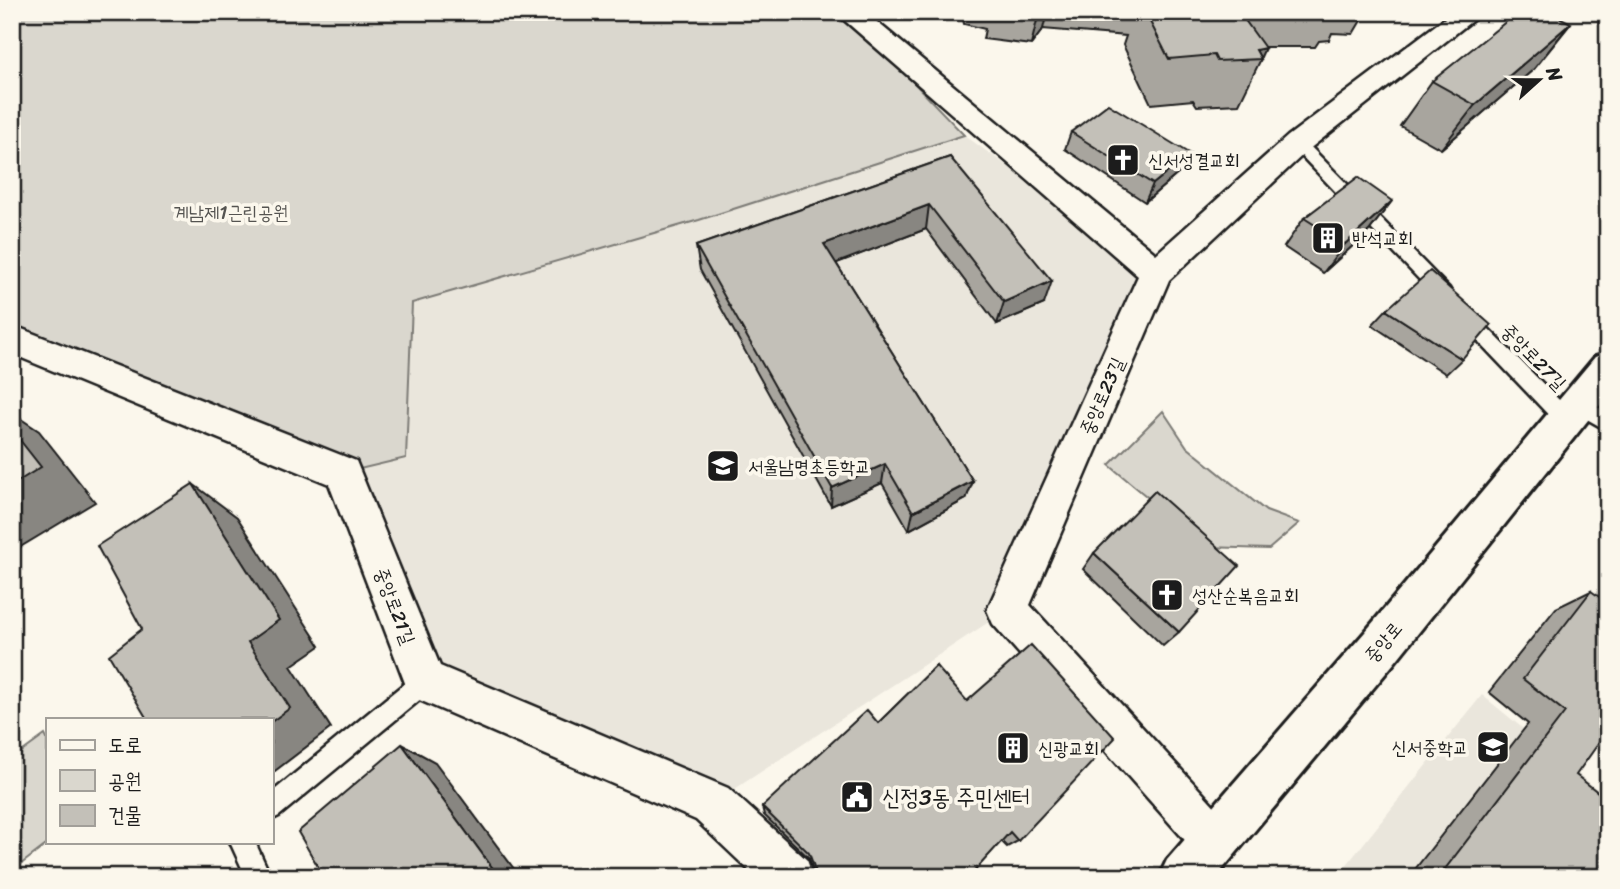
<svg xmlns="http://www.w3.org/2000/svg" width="1620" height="889" font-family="Sriracha,'Poor Story',sans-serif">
  <rect width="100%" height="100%" fill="#fbf7ec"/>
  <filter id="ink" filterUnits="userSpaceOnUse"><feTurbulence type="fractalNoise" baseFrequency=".0143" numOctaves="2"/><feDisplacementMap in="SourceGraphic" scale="14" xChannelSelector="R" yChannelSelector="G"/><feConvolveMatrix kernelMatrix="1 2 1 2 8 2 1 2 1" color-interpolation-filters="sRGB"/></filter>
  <g filter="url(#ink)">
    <g fill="#eae6dc">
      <path d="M964,135L1156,273L1007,610L712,804L425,681L343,473L406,458L411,303L699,220Z"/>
      <path d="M1482,695L1608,798V877H1337Z"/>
    </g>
    <g fill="#dad7ce" stroke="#7b7a75" stroke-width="2">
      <path d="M12,12H846L964,135L699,220L412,303L406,458L343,473L12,339Z"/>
      <path d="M1163,411L1187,447L1266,511L1299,523L1269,549L1207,547L1109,465Z"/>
      <path d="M45,735L47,739V842H50L12,871V759Z"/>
    </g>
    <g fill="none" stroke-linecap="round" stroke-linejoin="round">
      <defs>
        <g id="service">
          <path d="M1298,138L1303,139L1449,288L1452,293L1449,298H1437L1293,147L1290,143Z"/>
          <path d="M1466,310L1472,312L1572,413L1574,419L1572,425L1565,427L1558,425L1460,322L1457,317L1460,312Z"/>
          <path d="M1578,396L1608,413V431L1571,410L1569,404L1571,398Z"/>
          <path d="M425,670L433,673L436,681L433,689L279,816L271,820V793L417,673Z"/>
          <path d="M230,842H255L271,877H246Z"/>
        </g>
        <g id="minor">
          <path d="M835,12H865L1156,254L1288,136L1453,12H1483L1308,150L1169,280L1030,605L1231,824L1238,840L1231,856L1215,863L1199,856L993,624L987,610L1138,276Z"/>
          <path d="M12,325L356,461L440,666L728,788L807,860L813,877H756L696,820L410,696L329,484L12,354Z"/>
        </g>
        <path id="secondary" d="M1608,353V395L1395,662L1216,877H1159L1167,860L1365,632L1595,357Z"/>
      </defs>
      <use href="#service" stroke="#1c1c1c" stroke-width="5"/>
      <use href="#minor" stroke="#1c1c1c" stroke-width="5"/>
      <use href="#secondary" stroke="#1c1c1c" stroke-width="6"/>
      <use href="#service" fill="#fbf7ec" fill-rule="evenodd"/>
      <use href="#minor" fill="#fbf7ec" fill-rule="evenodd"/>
      <use href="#secondary" fill="#fbf7ec" fill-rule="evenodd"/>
    </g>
    <g fill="#a8a59e" stroke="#1c1c1c" stroke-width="2">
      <path d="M958,12H1366L1353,34L1332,33L1329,40L1319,41L1315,47H1264L1260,58L1261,59L1239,104L1197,106L1193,100L1151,104L1123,45L1126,36L1043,29L1031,45L983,39L985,29L964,24L963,19L957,18Z"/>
      <path d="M1571,23L1534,69L1441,149L1400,126L1432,81Z"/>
      <path d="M1071,132L1181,171L1145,202L1065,149Z"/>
      <path d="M950,157L1044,304L997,324L926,229L836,263L973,481L966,499L909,530L882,483L831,506L700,270L696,246Z"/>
      <path d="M1392,201L1369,231L1323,273L1284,247L1304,218Z"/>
      <path d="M1386,310L1462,359L1446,374L1372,325Z"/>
      <path d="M1094,553L1179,632L1163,646L1083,569Z"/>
      <path d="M1591,591L1576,775L1608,877H1409L1528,724L1489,692L1556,608Z"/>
      <path d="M936,666L1018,841L1007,847L1001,841L969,877H811V875L814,873L809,858L764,815L762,807L878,723Z"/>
    </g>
    <g fill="#888681" stroke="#1c1c1c" stroke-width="2">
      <path d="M1039,12H1047L1043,29L1031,45Z"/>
      <path d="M1571,23L1534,69L1441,149L1475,105Z"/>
      <path d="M1265,48L1260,59L1256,50Z"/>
      <path d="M1190,154L1181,171L1145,202L1153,184Z"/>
      <path d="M1392,201L1369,231L1323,273L1345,244Z"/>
      <path d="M929,205L926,229L824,268V244Z"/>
      <path d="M1052,281L1044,304L997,324L1004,302Z"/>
      <path d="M12,413L39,431L95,502L12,552Z"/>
      <path d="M885,464L882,483L831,506L832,488Z"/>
      <path d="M973,481L966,499L909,530L913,512Z"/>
      <path d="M193,484L237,517L320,646L291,666L331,728L271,774V722L248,642Z"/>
      <path d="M402,744L435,762L520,877H499Z"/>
    </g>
    <g fill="#c3c0b8" stroke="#1c1c1c" stroke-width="2">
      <path d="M1145,12H1239L1265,48L1256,50L1261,59L1217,61L1214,55L1169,59Z"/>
      <path d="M1518,12H1549L1571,23L1475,105L1432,81Z"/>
      <path d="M1108,104L1190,154L1153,184L1071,132Z"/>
      <path d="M950,157L1052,281L1004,302L929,205L824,244L973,481L913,512L885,464L832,488L696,246Z"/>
      <path d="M1358,177L1392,201L1345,244L1304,218Z"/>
      <path d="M1430,271L1491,325L1462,359L1386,310Z"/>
      <path d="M12,430L41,467L12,485Z"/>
      <path d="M193,484L279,620L248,642L290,708L271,722V719H147L109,655L142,629L97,546Z"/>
      <path d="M1155,491L1239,566L1179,632L1094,553Z"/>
      <path d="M1591,591L1608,603V730L1576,775L1608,800V877H1439L1565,712L1523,679Z"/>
      <path d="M1031,645L1115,738L1018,841L1010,832L969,877H813L811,875L816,872L809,853L762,807L867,710L878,723L936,666L967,701Z"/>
      <path d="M402,744L499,877H324L298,832Z"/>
    </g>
  </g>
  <defs>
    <symbol id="church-square" viewBox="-11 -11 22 22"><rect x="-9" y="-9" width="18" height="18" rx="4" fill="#1c1c1c" stroke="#fbf7ec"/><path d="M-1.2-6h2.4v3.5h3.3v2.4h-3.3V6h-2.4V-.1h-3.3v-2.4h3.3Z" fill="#fff"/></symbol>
    <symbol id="building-square" viewBox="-11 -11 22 22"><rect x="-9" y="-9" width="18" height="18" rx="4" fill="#1c1c1c" stroke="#fbf7ec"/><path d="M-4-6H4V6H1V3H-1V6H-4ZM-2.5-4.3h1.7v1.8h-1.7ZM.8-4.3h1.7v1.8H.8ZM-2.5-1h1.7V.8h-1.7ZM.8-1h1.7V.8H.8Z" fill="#fff"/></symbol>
    <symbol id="school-square" viewBox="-11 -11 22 22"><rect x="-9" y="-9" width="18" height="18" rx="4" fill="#1c1c1c" stroke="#fbf7ec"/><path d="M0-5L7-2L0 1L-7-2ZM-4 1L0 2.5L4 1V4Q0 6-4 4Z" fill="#fff"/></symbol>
    <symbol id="civic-square" viewBox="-11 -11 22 22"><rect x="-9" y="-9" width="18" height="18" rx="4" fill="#1c1c1c" stroke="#fbf7ec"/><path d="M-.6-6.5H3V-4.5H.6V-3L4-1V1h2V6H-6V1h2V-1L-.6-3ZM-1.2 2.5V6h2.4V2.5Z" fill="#fff"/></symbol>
  </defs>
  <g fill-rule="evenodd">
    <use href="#church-square" x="1104" y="141" width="38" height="38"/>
    <use href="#building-square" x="1309" y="219" width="38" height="38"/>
    <use href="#school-square" x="704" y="447" width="38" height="38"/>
    <use href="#church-square" x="1148" y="576" width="38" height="38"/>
    <use href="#school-square" x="1474" y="728" width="38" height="38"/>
    <use href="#building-square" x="994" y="729" width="38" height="38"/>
    <use href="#civic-square" x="838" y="778" width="38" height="38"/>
  </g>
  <g text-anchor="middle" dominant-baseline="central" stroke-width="7" stroke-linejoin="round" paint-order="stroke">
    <g font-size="19" fill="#1c1c1c" stroke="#fbf7ec" text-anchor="start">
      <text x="1148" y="160">신서성결교회</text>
      <text x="1352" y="238">반석교회</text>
      <text x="748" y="466">서울남명초등학교</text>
      <text x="1192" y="595">성산순복음교회</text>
      <text x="1468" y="747" text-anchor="end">신서중학교</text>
      <text x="1038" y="748">신광교회</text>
    </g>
    <g font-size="19" fill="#555451" stroke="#fbf7ec">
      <text x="231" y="212">계남제1근린공원</text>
    </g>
    <g font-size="19" fill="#1c1c1c" stroke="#fbf7ec">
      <text transform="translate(1534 357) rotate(46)">중앙로27길</text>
      <text transform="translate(1102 396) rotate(-66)">중앙로23길</text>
      <text transform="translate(395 606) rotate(69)">중앙로21길</text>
      <text transform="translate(1383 642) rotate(-50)">중앙로</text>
    </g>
    <g font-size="23" fill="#1c1c1c" stroke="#fbf7ec" text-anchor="start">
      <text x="882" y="797">신정3동 주민센터</text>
    </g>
  </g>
  <rect width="1620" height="889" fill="none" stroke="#fbf7ec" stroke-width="42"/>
  <rect x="21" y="21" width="1578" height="847" fill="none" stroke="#1c1c1c" stroke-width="2.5" filter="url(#ink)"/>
  <rect x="46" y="718" width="228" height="126" fill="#fbf7ec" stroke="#a29f99" stroke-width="2"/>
  <rect x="60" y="740" width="35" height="10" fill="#fbf7ec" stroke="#a29f99" stroke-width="2"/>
  <text x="108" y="752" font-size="21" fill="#1c1c1c">도로</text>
  <rect x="60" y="770" width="35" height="21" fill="#dad7ce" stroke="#a29f99" stroke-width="2"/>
  <text x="108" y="788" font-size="21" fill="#1c1c1c">공원</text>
  <rect x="60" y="805" width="35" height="21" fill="#c3c0b8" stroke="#a29f99" stroke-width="2"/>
  <text x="108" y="822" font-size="21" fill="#1c1c1c">건물</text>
  <g transform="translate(1539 80) rotate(69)" stroke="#fbf7ec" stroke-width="5" paint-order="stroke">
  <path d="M0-5L12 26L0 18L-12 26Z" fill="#1c1c1c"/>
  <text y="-10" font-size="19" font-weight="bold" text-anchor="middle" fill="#1c1c1c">N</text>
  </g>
</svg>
